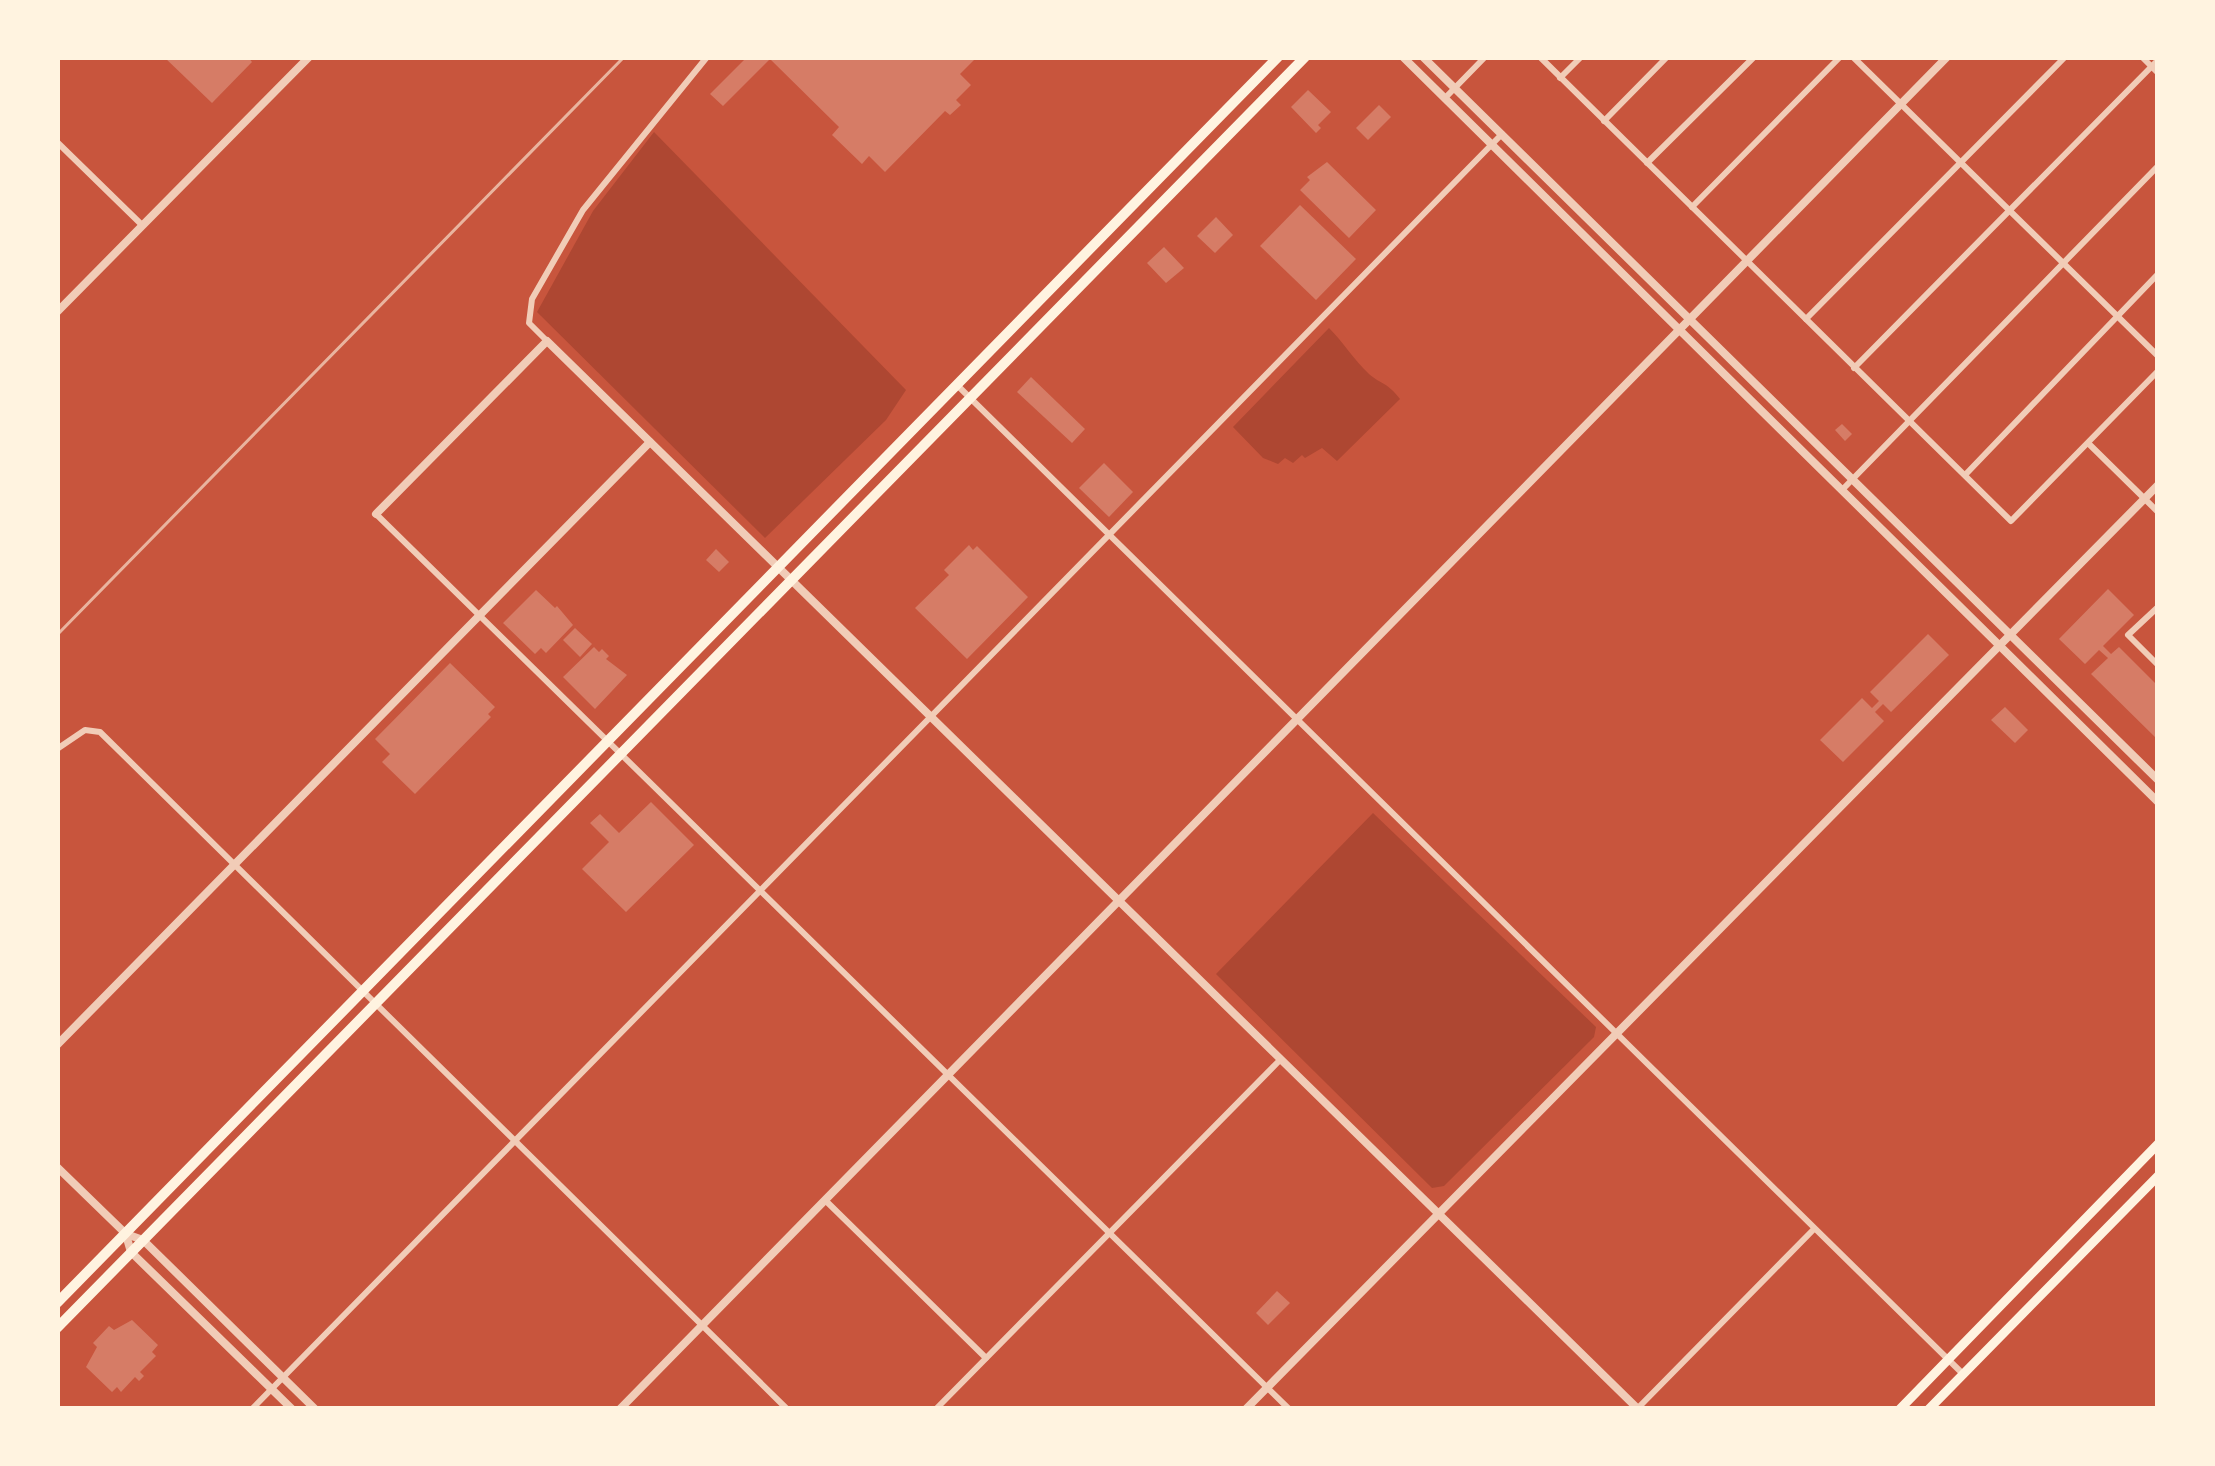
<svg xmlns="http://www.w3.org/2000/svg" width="2215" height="1466" font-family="Overpass,sans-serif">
  <rect width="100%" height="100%" fill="#c8553d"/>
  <g fill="#ae4732">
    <path d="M654,132L906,390L886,420L765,538L537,312L593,211Z"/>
    <path d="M1329,328C1344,343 1354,360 1369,374C1382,385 1387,382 1400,399L1337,461L1322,448L1305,458L1302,455L1293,463L1285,458L1278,464L1263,458L1233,427Z"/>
    <path d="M1373,813L1596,1027L1594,1037L1444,1186L1432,1188L1216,974Z"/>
  </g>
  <g fill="#d67c66">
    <path d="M164,57H248L252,62L212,103Z"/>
    <path d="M747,57H977L960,74L971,85L956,100L961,105L950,115L945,111L885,172L869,156L862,164L832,135L839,127L770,59L723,106L710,94Z"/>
    <path d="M1308,90L1331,112L1318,125L1321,128L1316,133L1291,107Z"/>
    <path d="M1379,105L1391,117L1368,140L1356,128Z"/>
    <path d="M1327,162L1376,210L1349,238L1300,190L1310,180L1307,177Z"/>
    <path d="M1300,205L1356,259L1316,300L1260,246Z"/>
    <path d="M1216,217L1233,235L1215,253L1197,236Z"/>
    <path d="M1164,247L1184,268L1166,283L1147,263Z"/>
    <path d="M1031,377L1085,429L1072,443L1017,392Z"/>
    <path d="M1842,424L1852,434L1845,441L1835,430Z"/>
    <path d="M1104,463L1133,492L1109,517L1079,488Z"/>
    <path d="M969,545L973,550L977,546L1028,597L967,659L915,608L949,575L944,570Z"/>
    <path d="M716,549L729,562L719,572L706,560Z"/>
    <path d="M2108,589L2134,615L2103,646L2111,654L2119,647L2158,686V740L2091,674L2108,658L2099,650L2085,664L2059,639Z"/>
    <path d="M536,590L555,608L557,606L573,625L546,653L541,648L535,654L503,623Z"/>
    <path d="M575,628L592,644L580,657L563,640Z"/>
    <path d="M1928,634L1949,655L1891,712L1883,704L1875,712L1884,721L1843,762L1820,740L1862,698L1872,708L1879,701L1870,692Z"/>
    <path d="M594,647L599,652L602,649L609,656L606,659L627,675L595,709L563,677Z"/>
    <path d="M450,663L495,707L488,714L491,717L415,794L382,762L390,754L375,739Z"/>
    <path d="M2005,707L2028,730L2015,743L1991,720Z"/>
    <path d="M651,802L694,845L626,912L582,869L609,842L590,823L600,814L619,833Z"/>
    <path d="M1277,1291L1290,1303L1268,1325L1256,1313Z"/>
    <path d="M132,1320L158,1345L152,1352L156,1356L140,1372L144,1376L139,1381L135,1377L121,1392L117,1387L112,1392L86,1367L97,1347L93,1343L109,1326L114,1330Z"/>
  </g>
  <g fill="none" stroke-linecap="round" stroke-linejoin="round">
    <g stroke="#f1ccb7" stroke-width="6">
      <path d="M1540,57L2011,521L2158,371"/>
      <path d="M1853,57L2158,356"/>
      <path d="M2142,57L2158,73"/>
      <path d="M1560,78L1581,57"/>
      <path d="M1446,97L1485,57"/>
      <path d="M1604,121L1667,57"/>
      <path d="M57,142L142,225"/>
      <path d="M1647,163L1754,57"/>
      <path d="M1692,207L1840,57"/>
      <path d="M1806,319L2065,57"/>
      <path d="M547,341L529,323L532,299L583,210L707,57"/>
      <path d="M1854,368L2158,60"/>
      <path d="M957,385L1963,1374"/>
      <path d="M2089,444L2158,512"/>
      <path d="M1966,474L2158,274"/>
      <path d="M1843,489L2158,166"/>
      <path d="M376,514L1289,1409"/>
      <path d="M2158,607L2128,635L2158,665"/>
      <path d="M57,749L85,730L100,732L787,1409"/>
      <path d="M826,1201L986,1358"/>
      <path d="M252,1409L1502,134"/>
      <path d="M936,1409L1280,1060"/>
      <path d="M1637,1409L1814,1229"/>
    </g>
    <g stroke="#f1ccb7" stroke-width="8">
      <path d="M1403,57L2158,802"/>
      <path d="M1423,57L2158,780"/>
      <path d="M57,312L309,57"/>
      <path d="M376,514L547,341L1638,1409"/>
      <path d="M57,1045L650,442"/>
      <path d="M57,1167L126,1234L143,1240L315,1409"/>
      <path d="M126,1235L131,1252L292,1409"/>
      <path d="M620,1409L1947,57"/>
      <path d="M1246,1409L2158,485"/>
    </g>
    <g stroke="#fff3e0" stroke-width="9">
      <path d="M1900,1409L2158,1144"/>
      <path d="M1929,1409L2158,1176"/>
    </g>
    <g stroke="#fff3e0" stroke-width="10">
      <path d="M57,1303L1278,57"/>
      <path d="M57,1328L1305,57"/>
    </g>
    <path stroke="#e9b49f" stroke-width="3" d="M57,635L624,57"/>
  </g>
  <rect width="2215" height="1466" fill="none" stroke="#fff3e0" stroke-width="120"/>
</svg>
